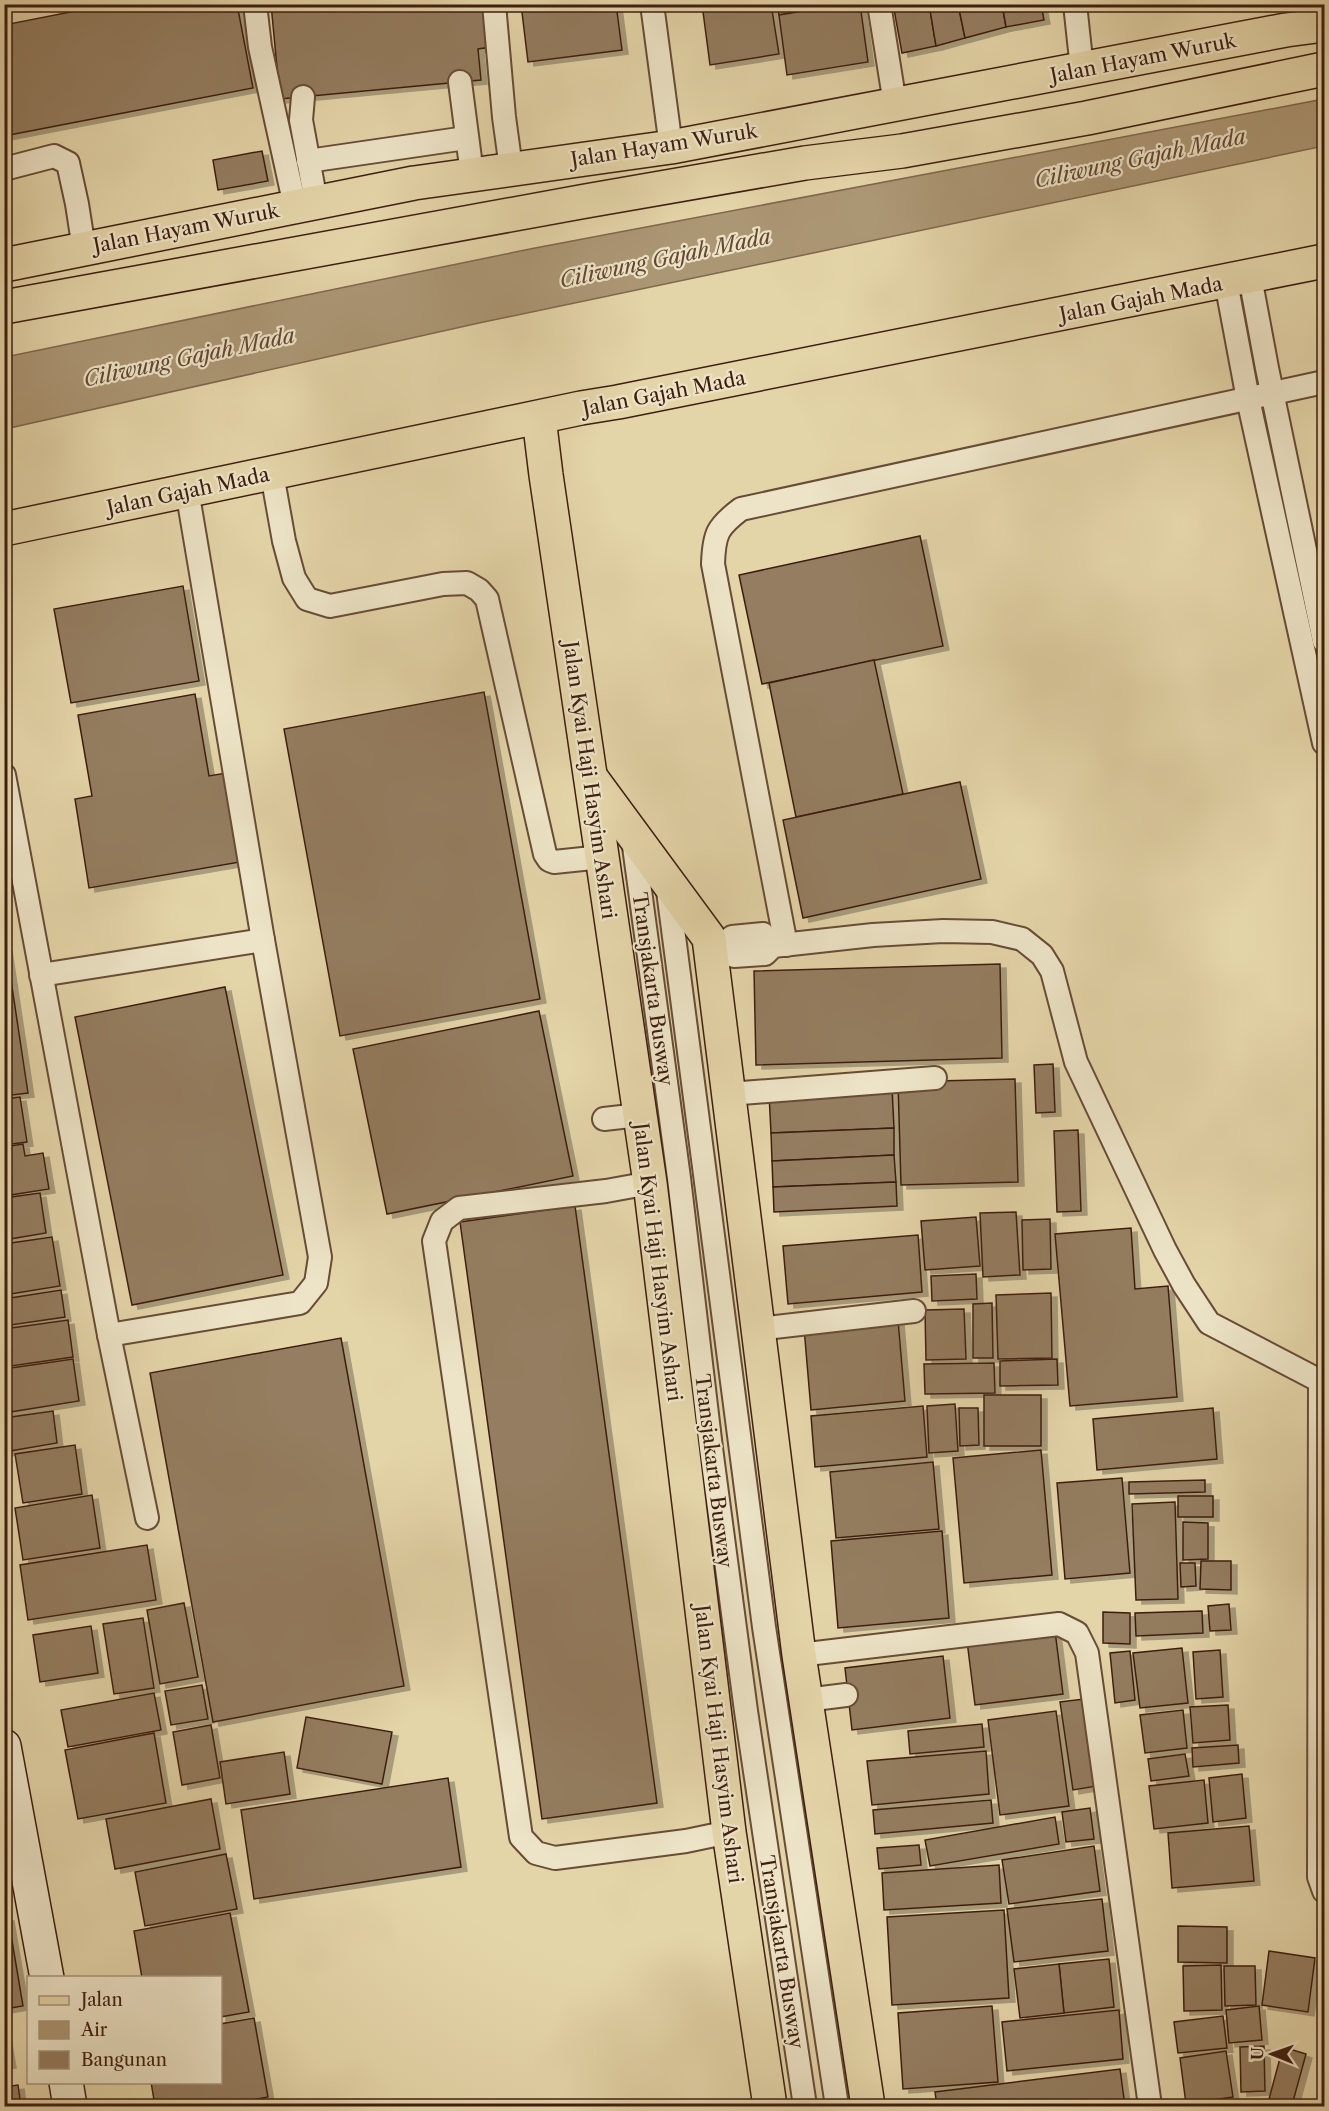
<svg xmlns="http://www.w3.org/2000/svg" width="1329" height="2111" font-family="'Libre Caslon Text',serif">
  <defs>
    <filter id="shadow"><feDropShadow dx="6" dy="4" stdDeviation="0" flood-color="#0004"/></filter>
  </defs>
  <rect width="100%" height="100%" fill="#e4d5a9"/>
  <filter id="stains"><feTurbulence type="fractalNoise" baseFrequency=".00333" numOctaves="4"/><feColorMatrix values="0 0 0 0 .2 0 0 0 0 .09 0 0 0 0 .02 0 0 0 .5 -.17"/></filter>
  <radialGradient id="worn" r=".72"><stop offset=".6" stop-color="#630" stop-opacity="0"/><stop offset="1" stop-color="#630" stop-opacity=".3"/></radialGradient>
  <path fill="#ac9775" stroke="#80674d" stroke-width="1.5" d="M1324,99V146L479,323L5,429V357L535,248Z"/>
  <g fill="#947d60" stroke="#3e1e11" stroke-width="1.5" filter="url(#shadow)">
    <path d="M111,4H237L253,88L4,136V25Z"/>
    <path d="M271,4H486L491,47L478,49L481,80L280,99Z"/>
    <path d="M521,4H616L622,50L528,62Z"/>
    <path d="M702,4H771L779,54L710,65Z"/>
    <path d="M777,4H846L779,15Z"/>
    <path d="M846,4H860L868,62L787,75L779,15Z"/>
    <path d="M893,4H929L936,46L902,53Z"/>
    <path d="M929,4H958L965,38L936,46Z"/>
    <path d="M958,4H1002L1006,27L965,38Z"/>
    <path d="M1002,4H1041L1044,20L1006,27Z"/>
    <path d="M262,151L268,181L218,190L213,160Z"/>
    <path d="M920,536L943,646L762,684L739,575Z"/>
    <path d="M183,586L199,681L71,703L54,609Z"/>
    <path d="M874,660L903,794L796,817L769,683Z"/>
    <path d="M484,692L540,999L340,1036L284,729Z"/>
    <path d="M195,694L209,776L232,772L246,861L89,888L75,799L92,796L78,715Z"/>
    <path d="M960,782L981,879L803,918L783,820Z"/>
    <path d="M4,947H6L28,1093L4,1096Z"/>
    <path d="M1000,964L1002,1058L756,1065L754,971Z"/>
    <path d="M225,987L283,1275L132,1305L75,1017Z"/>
    <path d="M539,1011L573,1176L387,1214L353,1049Z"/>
    <path d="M1053,1064L1055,1112L1036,1113L1034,1065Z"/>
    <path d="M1015,1079L1018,1182L901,1185L898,1082Z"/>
    <path d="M892,1088L894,1128L771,1133L769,1094Z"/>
    <path d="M20,1097L27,1142L4,1145V1099Z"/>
    <path d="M894,1128V1155L772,1161L771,1133Z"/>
    <path d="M1078,1130L1081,1211L1057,1212L1054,1131Z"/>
    <path d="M23,1144L25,1156L43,1153L49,1189L4,1196V1147Z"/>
    <path d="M894,1155L896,1182L773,1187L772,1161Z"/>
    <path d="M896,1182L897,1206L774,1212L773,1187Z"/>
    <path d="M40,1193L46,1233L4,1240V1198Z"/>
    <path d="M575,1206L657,1803L542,1819L460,1222Z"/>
    <path d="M1016,1212L1020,1275L983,1277L980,1213Z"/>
    <path d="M976,1217L980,1266L925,1270L921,1221Z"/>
    <path d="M1050,1219L1051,1269L1023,1270L1022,1220Z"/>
    <path d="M1131,1228L1135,1289L1168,1286L1177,1397L1070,1406L1055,1234Z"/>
    <path d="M918,1235L922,1292L788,1304L783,1246Z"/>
    <path d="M52,1237L60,1286L4,1295V1244Z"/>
    <path d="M976,1274L977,1299L932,1301L931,1276Z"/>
    <path d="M61,1290L65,1317L4,1326V1299Z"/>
    <path d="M1051,1293L1052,1358L998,1359L996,1295Z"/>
    <path d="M992,1303L993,1358H973V1304Z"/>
    <path d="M964,1309L966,1359L926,1360L925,1310Z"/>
    <path d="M68,1320L73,1357L4,1367V1329Z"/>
    <path d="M898,1320L905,1401L811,1410L804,1328Z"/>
    <path d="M341,1338L404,1686L213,1722L150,1373Z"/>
    <path d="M73,1359L79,1401L4,1413V1369Z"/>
    <path d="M1057,1359L1058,1385L1000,1386V1361Z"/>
    <path d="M994,1363L995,1393L925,1394L924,1364Z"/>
    <rect x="984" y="1395" width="57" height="51"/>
    <path d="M955,1404L958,1451L929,1453L927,1406Z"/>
    <path d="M923,1406L927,1457L815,1467L811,1416Z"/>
    <path d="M959,1408H978L979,1445L960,1446Z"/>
    <path d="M1213,1408L1217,1459L1097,1470L1093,1419Z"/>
    <path d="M53,1411L57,1443L4,1452V1418Z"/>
    <path d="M75,1445L82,1494L23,1503L15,1454Z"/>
    <path d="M1041,1450L1052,1575L964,1583L953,1458Z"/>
    <path d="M933,1462L939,1529L836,1538L830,1472Z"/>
    <path d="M1122,1478L1130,1573L1065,1579L1057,1483Z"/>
    <path d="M1205,1480V1492L1129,1494V1482Z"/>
    <path d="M92,1495L100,1548L23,1560L15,1508Z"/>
    <rect x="1178" y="1496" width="35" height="21"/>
    <path d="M1175,1502L1178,1599L1136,1600L1132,1504Z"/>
    <path d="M1183,1522L1208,1523V1559L1183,1560Z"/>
    <path d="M942,1531L949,1618L838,1628L831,1541Z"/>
    <path d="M147,1545L156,1600L28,1620L20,1565Z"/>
    <path d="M1201,1561H1231V1590L1200,1589Z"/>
    <path d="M1180,1563H1195L1196,1586L1181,1587Z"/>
    <path d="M184,1603L198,1677L160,1684L147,1610Z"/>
    <path d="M1229,1604L1231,1630L1210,1631L1208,1606Z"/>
    <path d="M1202,1611L1203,1633L1136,1636L1135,1613Z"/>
    <path d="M1103,1612L1130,1613V1644L1103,1643Z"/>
    <path d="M143,1618L154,1688L114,1694L103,1624Z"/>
    <path d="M91,1626L98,1673L40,1682L33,1635Z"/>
    <path d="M1055,1631L1063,1694L975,1705L967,1641Z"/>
    <path d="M1182,1648L1188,1703L1140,1708L1133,1653Z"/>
    <path d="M1220,1650L1223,1697L1196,1699L1193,1652Z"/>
    <path d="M1130,1651L1135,1700L1115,1703L1110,1653Z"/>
    <path d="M943,1656L950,1718L852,1730L845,1668Z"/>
    <path d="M202,1685L208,1719L171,1725L165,1691Z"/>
    <path d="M154,1693L161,1730L68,1747L61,1710Z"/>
    <path d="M1084,1699L1097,1786L1073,1790L1060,1702Z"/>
    <path d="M1228,1705L1230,1740L1193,1743L1190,1707Z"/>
    <path d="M1183,1710L1187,1748L1145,1753L1140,1715Z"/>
    <path d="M1056,1711L1069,1806L1000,1815L988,1720Z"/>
    <path d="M306,1717L392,1732L382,1784L297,1768Z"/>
    <path d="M982,1724L984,1747L910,1754L908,1731Z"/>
    <path d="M211,1725L220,1778L182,1785L173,1732Z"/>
    <path d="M154,1733L166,1803L78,1819L65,1750Z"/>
    <path d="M1238,1745L1239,1763L1193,1767L1192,1748Z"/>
    <path d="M986,1751L989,1794L872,1805L867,1761Z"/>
    <path d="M284,1752L290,1794L226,1804L220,1762Z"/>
    <path d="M1185,1754L1189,1776L1151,1781L1148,1759Z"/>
    <path d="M1242,1774L1246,1818L1213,1822L1209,1778Z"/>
    <path d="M448,1778L461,1867L254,1899L241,1810Z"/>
    <path d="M1204,1780L1208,1823L1154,1829L1149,1786Z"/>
    <path d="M211,1799L220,1849L115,1869L106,1819Z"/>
    <path d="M991,1800L993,1823L875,1834L873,1810Z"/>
    <path d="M1090,1808L1094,1839L1066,1842L1062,1812Z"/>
    <path d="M1055,1817L1059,1844L930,1866L925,1840Z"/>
    <path d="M1249,1826L1254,1881L1172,1888L1168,1833Z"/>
    <path d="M919,1845L921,1865L879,1869L877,1848Z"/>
    <path d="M1094,1846L1100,1891L1009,1904L1002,1860Z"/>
    <path d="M226,1854L237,1909L145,1926L135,1872Z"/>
    <path d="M999,1865L1001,1903L884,1910L882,1873Z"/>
    <path d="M1102,1899L1108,1951L1014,1962L1007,1909Z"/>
    <path d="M1004,1910L1009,1998L892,2005L887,1917Z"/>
    <path d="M230,1913L249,2012L220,2017V1978H142L134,1931Z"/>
    <path d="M8,1917L23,2006L4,2009V1918Z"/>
    <path d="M1178,1926L1227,1927V1963L1178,1962Z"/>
    <path d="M1269,1951L1315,1958L1308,2012L1262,2005Z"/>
    <path d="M1109,1959L1114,2007L1064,2013L1059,1964Z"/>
    <path d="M1059,1964L1064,2013L1020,2018L1014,1969Z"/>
    <path d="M1221,1965L1222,2010L1184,2011L1183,1966Z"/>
    <path d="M1224,1966H1255L1256,2005L1225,2006Z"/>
    <path d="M992,2006L998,2082L903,2089L898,2013Z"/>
    <path d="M1259,2006L1262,2040L1229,2043L1226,2010Z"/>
    <path d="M1119,2010L1123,2059L1007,2071L1002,2022Z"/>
    <path d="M1223,2016L1227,2048L1178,2053L1174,2022Z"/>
    <path d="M254,2018L268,2097L220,2106H155L151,2082H220V2024Z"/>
    <path d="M4,2029L10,2064L4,2065Z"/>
    <path d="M1264,2046L1265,2091L1241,2092L1240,2047Z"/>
    <path d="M1283,2047L1306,2054L1292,2105L1269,2099Z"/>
    <path d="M1226,2051L1233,2097L1186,2104L1180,2058Z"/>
    <path d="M1120,2069L1125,2106H937L935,2092Z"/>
    <path d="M1324,2080V2106H1317Z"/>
    <path d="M18,2085L21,2106H4V2087Z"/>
    <path d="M1265,2100L1266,2106H1192Z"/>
    <path d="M281,2101L282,2106H250Z"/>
  </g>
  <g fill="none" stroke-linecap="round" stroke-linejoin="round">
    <defs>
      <g id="lane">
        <path d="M255,4L260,47L295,206"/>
        <path d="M494,4L504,117L511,168"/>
        <path d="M652,4L671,147"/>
        <path d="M879,4L895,104"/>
        <path d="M1075,4L1082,69"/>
        <path d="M460,82L472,174"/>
        <path d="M303,97L301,120L316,202"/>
        <path d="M308,161L466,138"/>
        <path d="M4,169L54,156L68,163L77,204L84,249"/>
        <path d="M1250,277L1267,368L1324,641"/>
        <path d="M1226,282L1248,399L1324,743"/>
        <path d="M272,474L284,541L294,578L307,599L330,606L443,584L467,583L479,590L487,599L545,854L549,860L554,862L602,857"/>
        <path d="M4,775L109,1335L147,1518"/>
        <path d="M633,839L679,1178L711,1448L746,1711L805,2106"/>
        <path d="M667,883L764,1627L837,2106"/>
        <path d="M786,945L713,564C714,534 717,527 741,509L1324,382"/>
        <path d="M721,947L734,956L765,954L773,946L873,935L943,931L992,932L1022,939L1042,955L1052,971L1076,1062L1165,1250L1184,1285L1209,1323L1324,1383"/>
        <path d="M710,948L721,947L732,937L763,934L773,946"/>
        <path d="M41,975L263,940"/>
        <path d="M729,1094L935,1078"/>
        <path d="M604,1119L639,1115"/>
        <path d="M650,1183L606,1191L459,1208L442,1221L434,1241L521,1837L536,1853L555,1858L686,1841L729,1832"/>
        <path d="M758,1329L914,1311"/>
        <path d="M109,1335L300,1303L316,1283L320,1257L263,940L187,490"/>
        <path d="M1320,1381L1319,1877L1324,1891"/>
        <path d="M799,1655L1059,1624L1077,1633L1087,1653L1150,2106"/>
        <path d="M806,1700L846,1695"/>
      </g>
      <g id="secondary">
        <path d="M4,1746L47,1978"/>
        <path d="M66,2082L70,2106"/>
      </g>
      <g id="primary">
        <path d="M4,265L414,183L671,147L1286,30L1324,25"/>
        <path d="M4,307L586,201L805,163L902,151L1087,118L1324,69"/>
        <path d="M539,418L546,475L650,1183L729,1832L770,2106"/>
        <path d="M4,529L581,408L618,402L1324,261"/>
        <path d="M592,779L709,938L799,1655L868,2106"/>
      </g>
    </defs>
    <use href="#lane" stroke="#684c37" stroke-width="26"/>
    <use href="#secondary" stroke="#3e1e11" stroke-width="36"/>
    <use href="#primary" stroke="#3e1e11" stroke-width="36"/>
    <use href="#lane" stroke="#ede4c7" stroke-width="22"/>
    <use href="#secondary" stroke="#ede4c7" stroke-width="33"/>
    <use href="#primary" stroke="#e4d5a9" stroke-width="33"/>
  </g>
  <g text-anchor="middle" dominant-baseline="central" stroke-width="4.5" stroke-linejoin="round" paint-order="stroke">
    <g font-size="20" fill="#3e1e11" stroke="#ede4c7">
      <text transform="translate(1143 58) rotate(-11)">Jalan Hayam Wuruk</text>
      <text transform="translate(664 145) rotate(-9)">Jalan Hayam Wuruk</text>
      <text transform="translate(186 228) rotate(-11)">Jalan Hayam Wuruk</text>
      <text transform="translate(1141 299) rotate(-11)">Jalan Gajah Mada</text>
      <text transform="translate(664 393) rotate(-11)">Jalan Gajah Mada</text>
      <text transform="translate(188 491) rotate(-12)">Jalan Gajah Mada</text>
      <text transform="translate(590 780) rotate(82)">Jalan Kyai Haji Hasyim Ashari</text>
      <text transform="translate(653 989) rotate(82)">Transjakarta Busway</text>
      <text transform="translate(658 1262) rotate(83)">Jalan Kyai Haji Hasyim Ashari</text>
      <text transform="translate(714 1471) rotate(83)">Transjakarta Busway</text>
      <text transform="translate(719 1744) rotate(83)">Jalan Kyai Haji Hasyim Ashari</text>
      <text transform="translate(782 1952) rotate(81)">Transjakarta Busway</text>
    </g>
    <g font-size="21" font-style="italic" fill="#644834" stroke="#ede4c7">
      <text transform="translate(1140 158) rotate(-12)">Ciliwung Gajah Mada</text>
      <text transform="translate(665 258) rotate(-12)">Ciliwung Gajah Mada</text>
      <text transform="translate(189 357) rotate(-12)">Ciliwung Gajah Mada</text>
    </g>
  </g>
  <rect width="1329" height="2111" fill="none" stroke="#e4d5a9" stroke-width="24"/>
  <rect x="6" y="6" width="1317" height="2099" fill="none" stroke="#3e1e11" stroke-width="3"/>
  <rect x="12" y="12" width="1305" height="2087" fill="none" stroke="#3e1e11" stroke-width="1.5"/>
  <rect x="27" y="1976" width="195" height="108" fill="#ede4c7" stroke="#a7957e" stroke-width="1.5"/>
  <rect x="39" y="1996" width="30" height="9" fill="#e4d5a9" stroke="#a7957e" stroke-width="1.5"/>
  <text x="81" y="2006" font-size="18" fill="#3e1e11">Jalan</text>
  <rect x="39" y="2021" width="30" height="18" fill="#ac9775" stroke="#a7957e" stroke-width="1.5"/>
  <text x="81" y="2036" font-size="18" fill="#3e1e11">Air</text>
  <rect x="39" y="2051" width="30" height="18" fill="#947d60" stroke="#a7957e" stroke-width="1.5"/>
  <text x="81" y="2066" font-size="18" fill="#3e1e11">Bangunan</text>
  <g transform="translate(1272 2054) rotate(271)" stroke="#ede4c7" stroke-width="4.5" paint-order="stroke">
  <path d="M0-4.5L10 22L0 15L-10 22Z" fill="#3e1e11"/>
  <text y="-9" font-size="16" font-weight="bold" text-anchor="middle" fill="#3e1e11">U</text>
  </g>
  <rect width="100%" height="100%" filter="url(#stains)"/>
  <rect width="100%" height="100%" fill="url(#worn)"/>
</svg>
